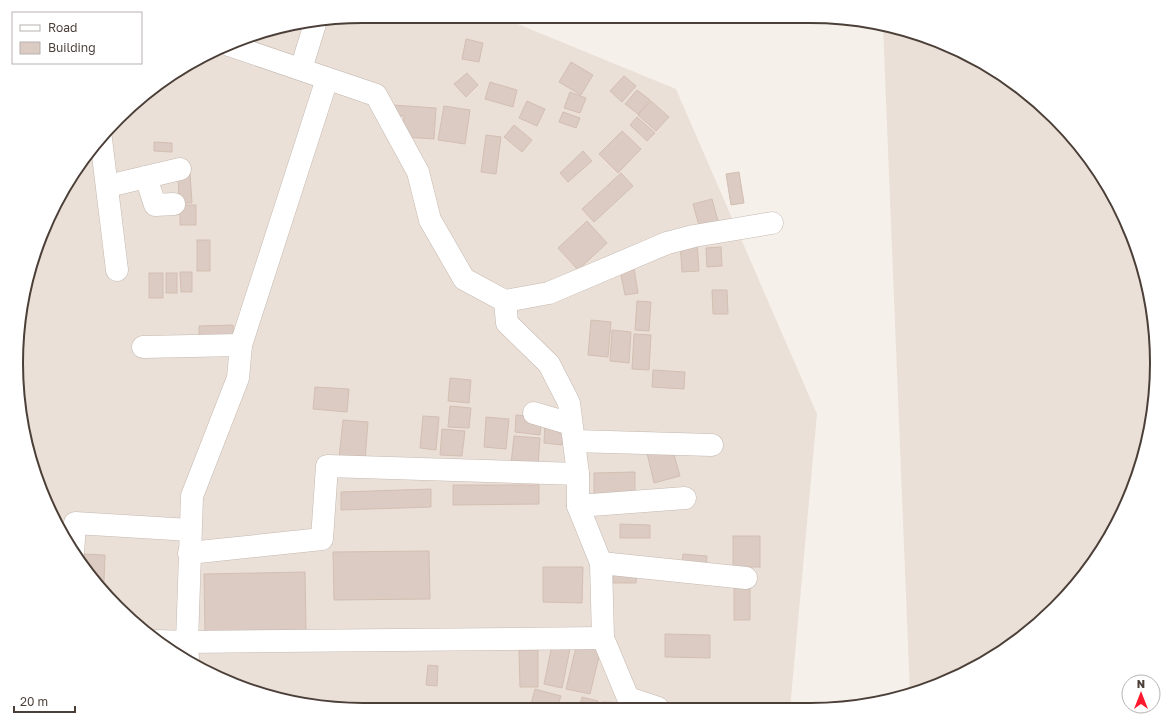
<svg xmlns="http://www.w3.org/2000/svg" width="1173" height="726" font-family="'Golos Text',sans-serif">
  <rect width="100%" height="100%" fill="#f6f0eb"/>
  <g fill="#eae0d8">
    <path d="M363,16L501,17L676,89L817,414L790,709L318,707L230,683L152,638L74,556L28,453L16,363L34,251L88,152L170,75L252,34Z"/>
    <path d="M883,26L943,42L1021,88L1071,134L1111,190L1139,252L1154,318L1156,386L1145,453L1121,517L1085,574L1039,624L964,674L910,695Z"/>
  </g>
  <g fill="#dbcbc2" stroke="#d4beb2">
    <path d="M466,39L483,43L479,62L462,59Z"/>
    <path d="M571,62L593,75L581,95L559,82Z"/>
    <path d="M467,73L478,85L466,97L454,84Z"/>
    <path d="M624,76L636,86L622,102L610,91Z"/>
    <path d="M490,82L517,90L513,107L485,99Z"/>
    <path d="M637,90L650,100L638,114L625,104Z"/>
    <path d="M570,92L586,98L580,113L564,108Z"/>
    <path d="M527,101L545,109L537,126L519,118Z"/>
    <path d="M651,101L669,117L656,131L638,115Z"/>
    <path d="M393,105L436,108L434,139L403,137L404,116L393,115Z"/>
    <path d="M444,106L470,110L465,144L438,140Z"/>
    <path d="M563,112L580,118L576,128L559,122Z"/>
    <path d="M637,117L655,133L647,141L630,125Z"/>
    <path d="M514,125L532,140L522,152L504,137Z"/>
    <path d="M622,131L641,149L618,173L599,154Z"/>
    <path d="M486,135L501,137L496,174L481,172Z"/>
    <path d="M154,142L172,143V152L154,151Z"/>
    <path d="M583,151L592,161L568,182L560,173Z"/>
    <path d="M739,172L744,203L731,205L726,174Z"/>
    <path d="M178,173H190L192,203H179Z"/>
    <path d="M621,173L633,186L594,222L582,209Z"/>
    <path d="M712,199L720,228L701,233L693,204Z"/>
    <rect x="180" y="205" width="16" height="20"/>
    <path d="M587,221L607,243L578,270L558,248Z"/>
    <rect x="197" y="240" width="13" height="31"/>
    <path d="M697,242L699,271L682,272L680,243Z"/>
    <path d="M721,247L722,266L707,267L706,248Z"/>
    <path d="M634,268L638,293L625,295L620,270Z"/>
    <path d="M180,272H192V292H181Z"/>
    <rect x="149" y="273" width="14" height="25"/>
    <rect x="166" y="273" width="11" height="20"/>
    <path d="M712,290H727L728,314H713Z"/>
    <path d="M637,301L651,302L649,331L635,330Z"/>
    <path d="M591,320L611,322L608,357L588,355Z"/>
    <path d="M233,325L234,338L199,339V326Z"/>
    <path d="M612,330L631,332L629,363L610,361Z"/>
    <path d="M634,334L651,335L649,370L632,369Z"/>
    <path d="M653,370L685,372L684,389L652,387Z"/>
    <path d="M450,378L471,380L469,403L448,401Z"/>
    <path d="M315,387L349,389L347,412L313,409Z"/>
    <path d="M450,406L471,408L469,428L448,427Z"/>
    <path d="M516,415L542,417L540,435L515,432Z"/>
    <path d="M423,416L439,417L436,450L420,448Z"/>
    <path d="M486,417L509,419L506,449L484,447Z"/>
    <path d="M343,420L368,422L365,460L339,458Z"/>
    <path d="M545,421L564,423L562,445L544,443Z"/>
    <path d="M442,429L465,431L462,456L440,455Z"/>
    <path d="M514,436L540,438L538,466L511,464Z"/>
    <path d="M672,447L680,476L654,483L647,453Z"/>
    <path d="M635,472V496H594V473Z"/>
    <path d="M453,485H539V504L453,505Z"/>
    <path d="M431,489V507L341,510V492Z"/>
    <path d="M620,524L650,525V538H620Z"/>
    <rect x="733" y="536" width="27" height="31"/>
    <path d="M429,551L430,599L334,600L333,552Z"/>
    <path d="M82,554L105,555L104,582H99L82,563Z"/>
    <path d="M683,554L707,556L706,570L682,568Z"/>
    <path d="M543,567H583L582,603L543,602Z"/>
    <path d="M613,569L637,570L636,583H613Z"/>
    <path d="M305,572L306,631L205,633L204,574Z"/>
    <rect x="734" y="588" width="16" height="32"/>
    <path d="M665,634L710,635V658L665,657Z"/>
    <path d="M577,643L601,648L590,694L566,689Z"/>
    <path d="M552,645L570,649L562,688L544,684Z"/>
    <path d="M519,650H538V687H520Z"/>
    <path d="M428,665L438,666L437,686L426,685Z"/>
    <path d="M535,689L561,696L557,708H530Z"/>
    <path d="M582,697L598,701L596,708H579Z"/>
    <path d="M602,702L630,703L629,708H602Z"/>
    <path d="M738,704L761,709H737Z"/>
  </g>
  <g fill="none" stroke-linecap="round" stroke-linejoin="round">
    <defs>
      <g id="minor">
        <path d="M229,45L376,95L418,172L430,220L464,279L505,301L507,323L549,364L569,403L578,474V506L601,563L603,638L628,698L658,708"/>
        <path d="M301,69L315,24"/>
        <path d="M101,139L117,270"/>
        <path d="M146,177L155,205L174,204"/>
        <path d="M108,186L180,169"/>
        <path d="M505,301L549,293L667,243L694,236L772,223"/>
        <path d="M143,347L241,345"/>
        <path d="M534,413L571,424"/>
        <path d="M574,441L712,445"/>
        <path d="M578,506L685,498"/>
        <path d="M73,553L75,523L190,530"/>
        <path d="M189,553L322,539L327,466L578,474"/>
        <path d="M601,563L746,578"/>
        <path d="M156,641L187,642L603,638"/>
        <path d="M188,659L187,642L192,496L238,378L241,345L327,79"/>
      </g>
    </defs>
    <use href="#minor" stroke="#c5b8af" stroke-width="23"/>
    <use href="#minor" stroke="#fff" stroke-width="22"/>
  </g>
  <path d="M0 0H1173V726H0ZM363 23H810A340 340 0 0 1 1150 363V363A340 340 0 0 1 810 703H363A340 340 0 0 1 23 363V363A340 340 0 0 1 363 23Z" fill="#fff" fill-rule="evenodd"/>
  <path fill="none" stroke="#4b3f38" stroke-width="2" d="M363 23H810A340 340 0 0 1 1150 363V363A340 340 0 0 1 810 703H363A340 340 0 0 1 23 363V363A340 340 0 0 1 363 23Z"/>
  <rect x="12" y="12" width="130" height="52" fill="#ffffff" stroke="#b7b2af"/>
  <rect x="20" y="25" width="20" height="6" fill="#ffffff" stroke="#b7b2af"/>
  <text x="48" y="32" font-size="12" fill="#4b3f38">Road</text>
  <rect x="20" y="42" width="20" height="12" fill="#dbcbc2" stroke="#b7b2af"/>
  <text x="48" y="52" font-size="12" fill="#4b3f38">Building</text>
  <g transform="translate(1141 694)"><circle r="19" fill="#ffffff" stroke="#b7b2af"/>
  <path d="M0-3L7 15L0 10L-7 15Z" fill="#ff192e"/>
  <text y="-6" font-size="11" font-weight="bold" text-anchor="middle" fill="#4b3f38">N</text>
  </g>
  <path d="M14 706v6h61v-6" fill="none" stroke="#4b3f38" stroke-width="2"/>
  <text x="20" y="706" font-size="12" fill="#4b3f38" stroke="#ffffff" stroke-width="3" paint-order="stroke">20 m</text>
</svg>
